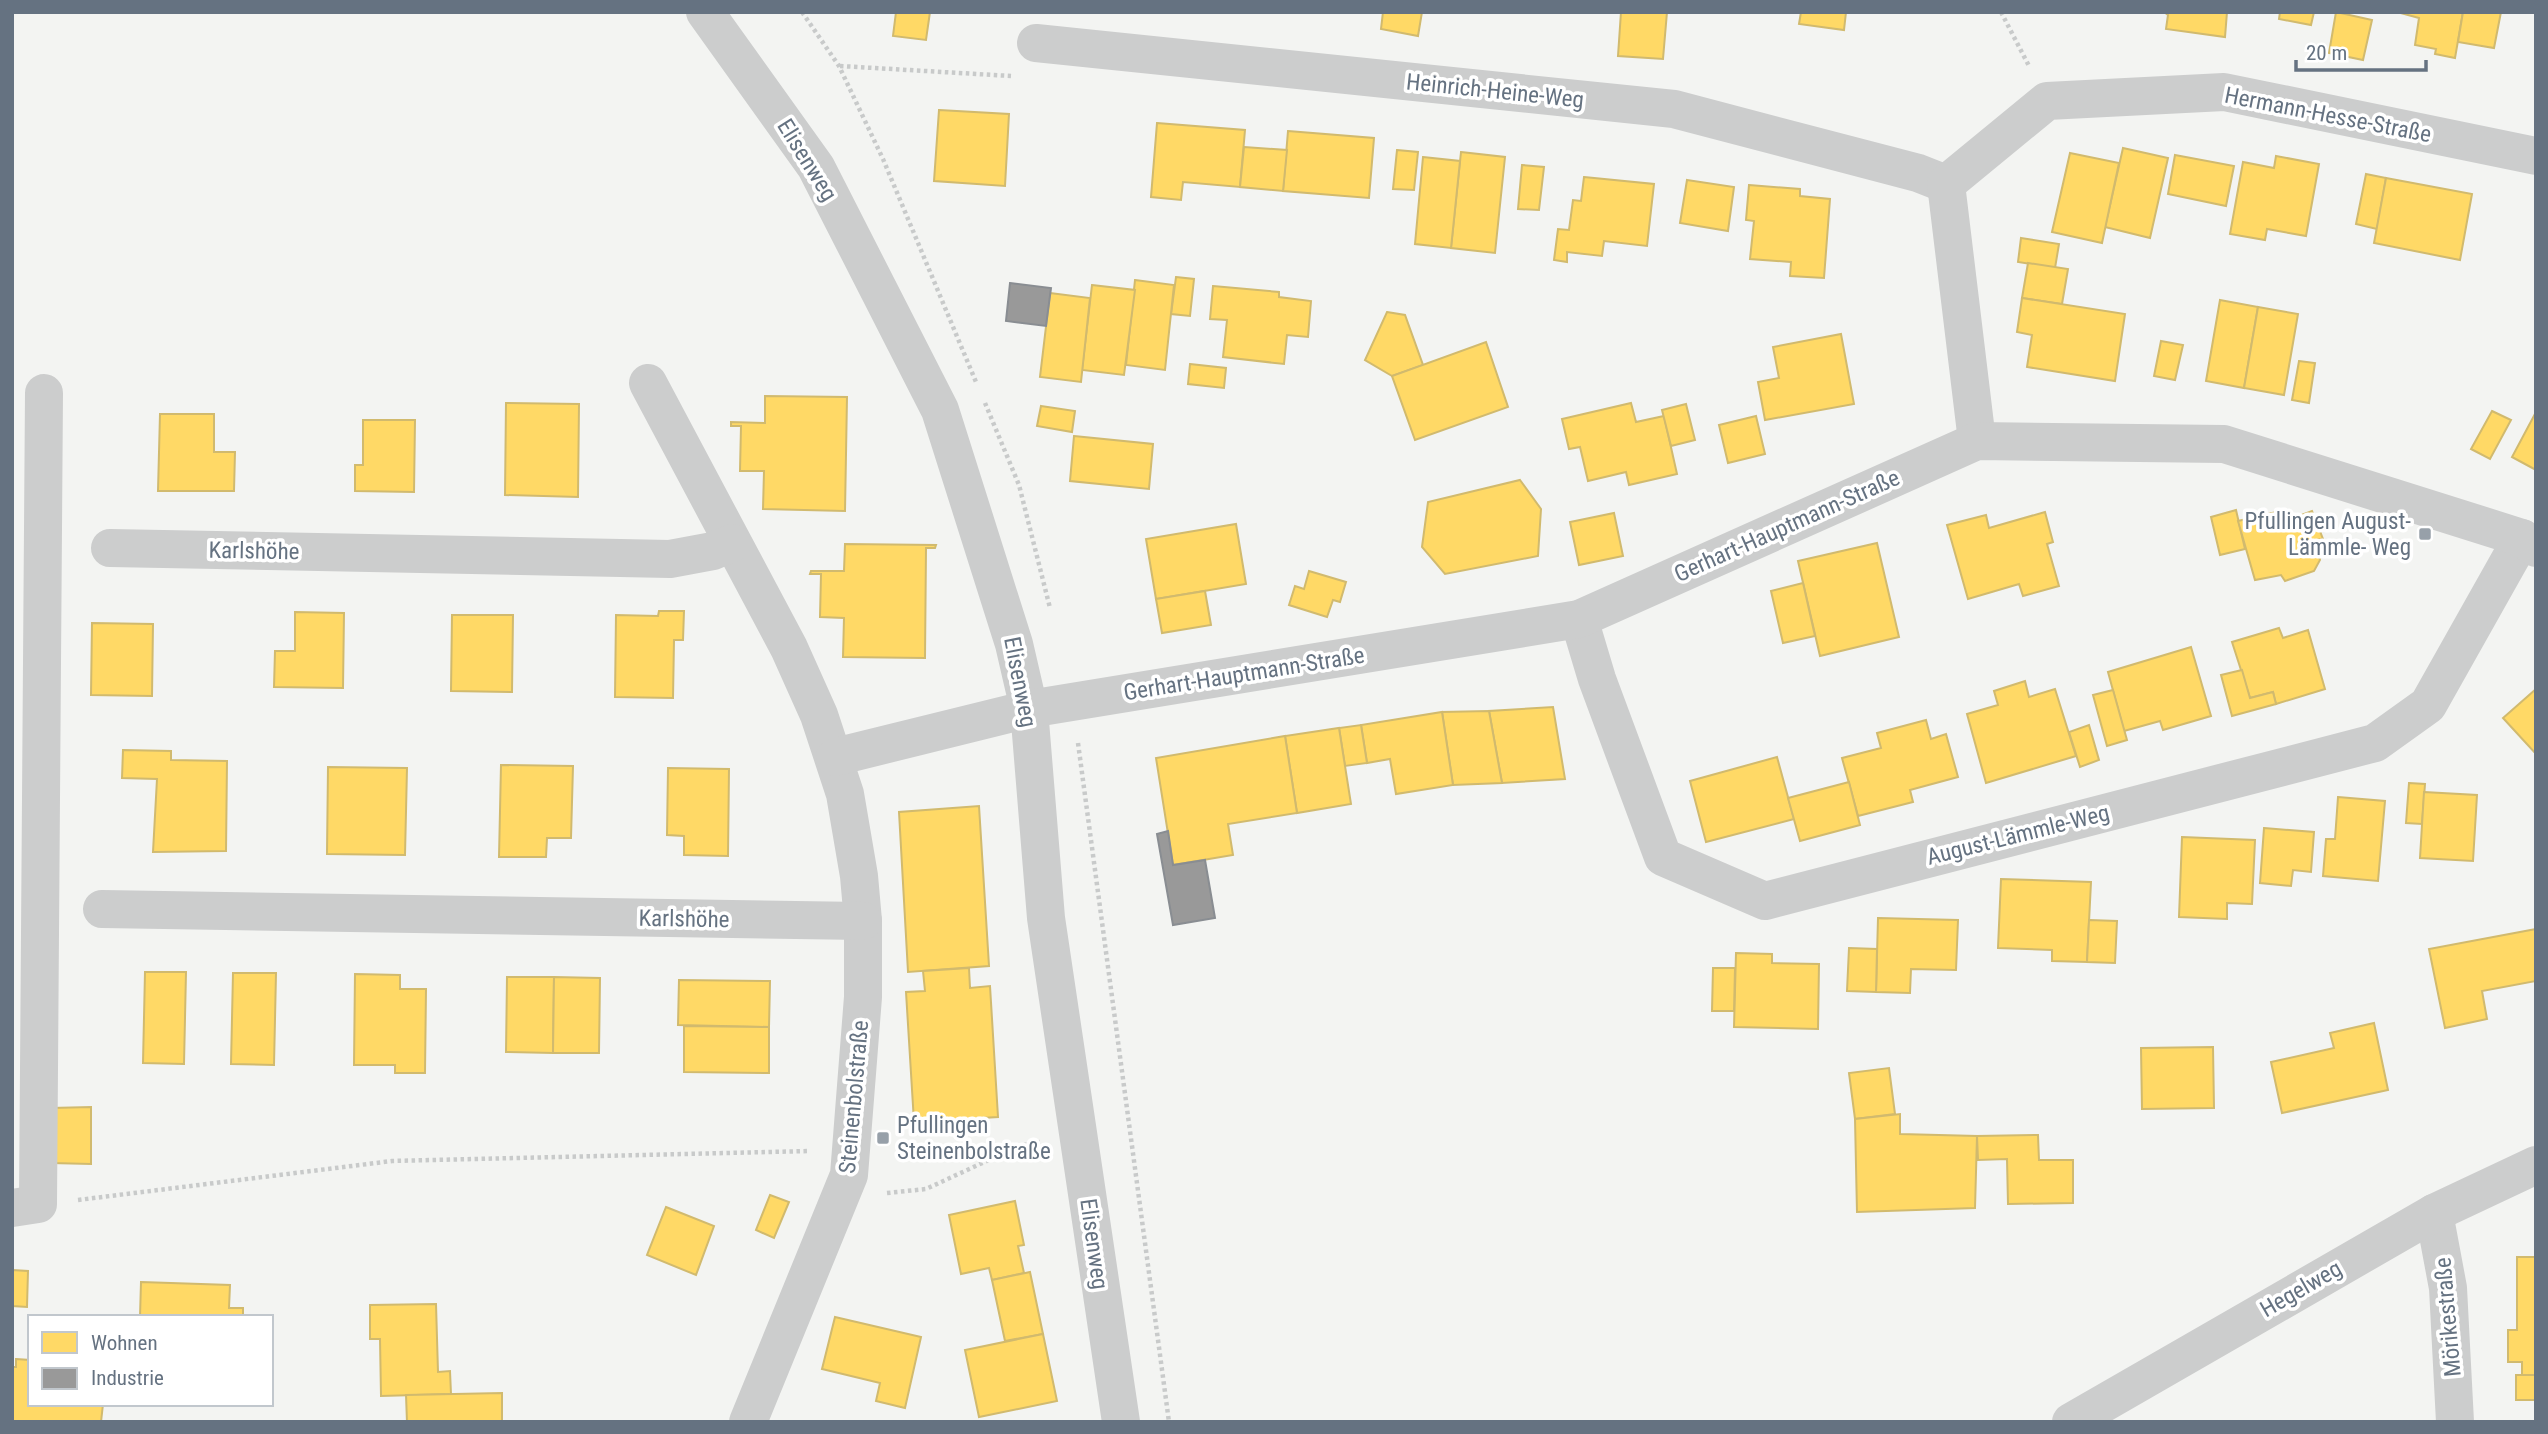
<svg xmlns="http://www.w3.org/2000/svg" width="2548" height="1434" font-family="'Roboto Condensed',sans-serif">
  <rect width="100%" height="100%" fill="#f3f4f2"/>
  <g fill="#ffd966" stroke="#d1ba6e" stroke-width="2">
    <path d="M896,12H930L926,40L893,36Z"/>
    <path d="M1383,12H1422L1418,36L1381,29Z"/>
    <path d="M1621,12H1667L1663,59L1618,56Z"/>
    <path d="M1801,12H1846L1844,30L1799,24Z"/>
    <path d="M2164,12H2227L2225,37L2166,29L2168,15Z"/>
    <path d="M2280,12H2314L2311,25L2279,19Z"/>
    <path d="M2336,12L2372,20L2363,60L2329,53Z"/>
    <path d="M2397,12H2463L2455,58L2435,54L2436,49L2415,45L2419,18Z"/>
    <path d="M2463,12H2501L2494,48L2458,42Z"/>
    <path d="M939,110L1009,114L1005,186L934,181Z"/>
    <path d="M1157,123L1245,130L1240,187L1183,182L1181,200L1151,197Z"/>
    <path d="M1288,131L1374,138L1369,198L1283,191Z"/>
    <path d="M1244,147L1287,150L1283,191L1240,187Z"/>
    <path d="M2123,148L2168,158L2150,238L2105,227Z"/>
    <path d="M1397,150L1418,152L1414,190L1393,189Z"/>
    <path d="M1461,152L1505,157L1495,253L1451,248Z"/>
    <path d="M2070,153L2119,163L2102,243L2052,232Z"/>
    <path d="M2175,155L2234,166L2226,206L2168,194Z"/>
    <path d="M2276,156L2319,164L2306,236L2267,229L2265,240L2230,234L2243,162L2274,168Z"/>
    <path d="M1423,157L1460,161L1451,248L1415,244Z"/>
    <path d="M1522,165L1544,167L1539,210L1518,209Z"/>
    <path d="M2366,174L2386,178L2377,229L2356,224Z"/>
    <path d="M1584,177L1654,184L1647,246L1604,241L1602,256L1567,252V262L1554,260L1558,229L1569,230L1573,200L1581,201Z"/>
    <path d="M2386,178L2472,194L2460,260L2374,243Z"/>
    <path d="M1687,180L1734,187L1728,231L1680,223Z"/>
    <path d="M1749,185L1800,189V196L1830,199L1824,278L1790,276L1791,262L1750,259L1754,221L1746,220Z"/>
    <path d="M2021,238L2059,244L2055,268L2018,262Z"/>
    <path d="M2028,263L2068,269L2062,304L2022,298Z"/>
    <path d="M1176,277L1194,279L1190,316L1171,314Z"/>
    <path d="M1135,280L1174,285L1165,370L1126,365Z"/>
    <path d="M1092,285L1135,290L1124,375L1082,370Z"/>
    <path d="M1213,286L1279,292V297L1311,301L1308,337L1287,335L1284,364L1223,357L1227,320L1210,319Z"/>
    <path d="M1050,293L1090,298L1081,382L1040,377Z"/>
    <path d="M2022,298L2125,314L2115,381L2027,367L2032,335L2017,332Z"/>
    <path d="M2220,300L2258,307L2244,388L2206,381Z"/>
    <path d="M2258,307L2298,314L2284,395L2244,388Z"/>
    <path d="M1387,312L1405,315L1423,365L1392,376L1365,360Z"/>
    <path d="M1841,334L1854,404L1765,420L1758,382L1779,378L1773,347Z"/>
    <path d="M2161,341L2183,345L2175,380L2154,376Z"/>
    <path d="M1486,342L1508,407L1415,440L1392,376Z"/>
    <path d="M2299,361L2315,363L2309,403L2292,400Z"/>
    <path d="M1190,364L1226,368L1224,388L1188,384Z"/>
    <path d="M765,396L847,397L845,511L763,509L764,471H740L741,426H731V422L765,423Z"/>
    <path d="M506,403L579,404L578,497L505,495Z"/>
    <path d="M1631,403L1636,422L1664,416L1677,474L1629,485L1626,472L1588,481L1580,447L1569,449L1562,419Z"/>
    <path d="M1686,404L1695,440L1671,446L1662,410Z"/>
    <path d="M1041,406L1075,411L1072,432L1037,426Z"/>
    <path d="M2492,411L2511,420L2490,459L2471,449Z"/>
    <path d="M2536,412V470L2512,457Z"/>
    <path d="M160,414H214V452H235L234,491H158Z"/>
    <path d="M1756,416L1765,454L1728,463L1719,425Z"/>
    <path d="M363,420H415L414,492L355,491V465H363Z"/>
    <path d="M1074,436L1153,444L1149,489L1070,481Z"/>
    <path d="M1520,480L1541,509L1538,556L1445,574L1422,547L1428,502Z"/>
    <path d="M2236,510L2245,549L2220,555L2211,517Z"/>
    <path d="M2285,510L2288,520L2312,511L2323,539L2314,540L2320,560L2314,571L2285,581L2281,575L2255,580L2238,521Z"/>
    <path d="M2045,512L2053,542L2047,544L2059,586L2023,596L2019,584L1968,599L1947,525L1986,515L1989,528Z"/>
    <path d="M1614,513L1623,556L1579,565L1570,522Z"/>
    <path d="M1236,524L1246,584L1156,599L1146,539Z"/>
    <path d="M1877,543L1899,637L1820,656L1798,561Z"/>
    <path d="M845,544L936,545L935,548H926L925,658L843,657L844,618L820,617L821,574H810L811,571H844Z"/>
    <path d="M1309,571L1346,582L1340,602L1333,600L1327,617L1289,605L1295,586L1304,589Z"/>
    <path d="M1803,583L1815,636L1783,643L1771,591Z"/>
    <path d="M1205,591L1211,625L1162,633L1156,599Z"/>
    <path d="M659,611H684L683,640H674L673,698L615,697L616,615L658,616Z"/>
    <path d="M295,612L344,613L343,688L274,687L275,651H295Z"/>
    <path d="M452,615H513L512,692L451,691Z"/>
    <path d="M92,623L153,624L152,696L91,695Z"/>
    <path d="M2279,628L2283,638L2308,630L2325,689L2276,704L2273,692L2250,698L2232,642Z"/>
    <path d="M2191,647L2211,716L2163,730L2160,721L2124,731L2108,672Z"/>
    <path d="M2242,670L2250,698L2273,692L2276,704L2232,716L2221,675Z"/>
    <path d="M2025,681L2029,697L2055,689L2076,756L1986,783L1967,714L1998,705L1994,691Z"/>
    <path d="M2536,689V754L2503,718Z"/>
    <path d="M2113,690L2127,740L2107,746L2093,695Z"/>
    <path d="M1553,707L1565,779L1502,783L1489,711Z"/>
    <path d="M1489,711L1502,783L1453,785L1442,712Z"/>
    <path d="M1442,712L1453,785L1396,794L1390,759L1367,763L1361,725Z"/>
    <path d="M1926,720L1931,739L1946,734L1958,777L1910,790L1913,802L1858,816L1842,758L1881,748L1877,733Z"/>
    <path d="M1361,725L1367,763L1345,766L1339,728Z"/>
    <path d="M2089,725L2099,760L2080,767L2069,732Z"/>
    <path d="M1339,728L1351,804L1297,813L1285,736Z"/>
    <path d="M1285,736L1297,813L1228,824L1233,855L1173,865L1156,758Z"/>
    <path d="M123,750L171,751V760L227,761L226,851L153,852L157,779L122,778Z"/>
    <path d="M1777,757L1794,819L1706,842L1690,781Z"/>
    <path d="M501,765L573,766L571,838H547L546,857H499Z"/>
    <path d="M328,767L407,768L405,855L327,854Z"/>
    <path d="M668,768L729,769L728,856L684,855V836L667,835Z"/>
    <path d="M1849,782L1860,825L1800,841L1788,798Z"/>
    <path d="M2409,783L2425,784L2422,824L2406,823Z"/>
    <path d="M2424,792L2477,795L2473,861L2420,858Z"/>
    <path d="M2338,797L2385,801L2378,881L2323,876L2326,839H2335Z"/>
    <path d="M979,806L989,966L908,972L899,812Z"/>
    <path d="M2264,828L2314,832L2311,872L2293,870L2291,886L2260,883Z"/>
    <path d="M2182,837L2255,840L2252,904L2227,903V919L2179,917Z"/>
    <path d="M2001,879L2091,882L2087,962L2052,961V950L1998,948Z"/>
    <path d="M1878,918L1958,920L1956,970L1911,969L1910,993L1876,992Z"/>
    <path d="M2089,920L2117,921L2115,963L2087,962Z"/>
    <path d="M2536,929V981L2482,991L2487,1019L2445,1028L2429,949Z"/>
    <path d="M1849,948L1877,949L1876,992L1847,991Z"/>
    <path d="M1736,953L1772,954V963L1819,964L1818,1029L1734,1027Z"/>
    <path d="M969,968L970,988L990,986L998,1117L914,1122L906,992L925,991L923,971Z"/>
    <path d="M1713,968H1735L1734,1011H1712Z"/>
    <path d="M145,972H186L184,1064L143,1063Z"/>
    <path d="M233,973H276L274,1065L231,1064Z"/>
    <path d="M355,974L400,975V989H426L425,1073H395V1065H354Z"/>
    <path d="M507,977H554L553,1053L506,1052Z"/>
    <path d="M554,977L600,978L599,1053H553Z"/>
    <path d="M679,980L770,981L769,1027L678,1025Z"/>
    <path d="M2374,1023L2388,1090L2282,1113L2271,1062L2334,1048L2330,1033Z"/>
    <path d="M684,1026L769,1027V1073L684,1072Z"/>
    <path d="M2213,1047L2214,1108L2142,1109L2141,1048Z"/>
    <path d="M1889,1068L1895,1114L1855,1119L1849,1073Z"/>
    <path d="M91,1107V1164L51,1163V1108Z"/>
    <path d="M1900,1114V1134L1977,1136L1975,1208L1857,1212L1855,1119Z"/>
    <path d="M2038,1135L2039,1160H2073V1203L2008,1204L2007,1159L1978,1160L1977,1136Z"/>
    <path d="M770,1195L789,1202L774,1238L756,1230Z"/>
    <path d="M1015,1201L1024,1245L1018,1246L1024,1273L992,1280L989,1268L961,1274L949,1215Z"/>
    <path d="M666,1207L714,1226L696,1275L647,1255Z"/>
    <path d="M2517,1257H2536V1375L2522,1376V1362H2508V1330H2517Z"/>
    <path d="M12,1270L28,1271L27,1307L12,1306Z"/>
    <path d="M1030,1272L1043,1334L1005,1341L992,1280Z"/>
    <path d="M141,1282L230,1285L229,1308H243V1317H140Z"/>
    <path d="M436,1304L438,1372L450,1371L451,1394L381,1396L380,1339H370V1305Z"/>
    <path d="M835,1317L921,1337L905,1408L876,1401L880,1383L822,1369Z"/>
    <path d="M1043,1334L1057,1401L979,1417L965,1350Z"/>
    <path d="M16,1359L30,1360V1404H103L101,1422H12V1367H16Z"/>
    <rect x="2516" y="1375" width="20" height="25"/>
    <path d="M502,1393V1422H407L406,1395Z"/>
  </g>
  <g fill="#999" stroke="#898d92" stroke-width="2">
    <path d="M1010,283L1051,288L1046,326L1006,321Z"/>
    <path d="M1168,831L1173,865L1205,860L1215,918L1173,925L1157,834Z"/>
  </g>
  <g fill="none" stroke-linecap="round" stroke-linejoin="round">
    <g stroke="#c8caca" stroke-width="4.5" stroke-dasharray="3.5 3.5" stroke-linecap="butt">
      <path d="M802,12L839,66L883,159L976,382"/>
      <path d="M2001,12L2029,66"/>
      <path d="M840,66L1011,76"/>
      <path d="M985,403L1019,485L1050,608"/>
      <path d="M1078,743L1169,1422"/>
      <path d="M887,1193L926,1189L1019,1146L1040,1142"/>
      <path d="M78,1200L392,1161L809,1151"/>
    </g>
    <g stroke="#cccdcd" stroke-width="38">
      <path d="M705,12L816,167L940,410L1014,644L1029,709L1046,918L1121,1422"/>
      <path d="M1036,43L1674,109L1918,173L1946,184"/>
      <path d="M648,383L789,648L819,715L845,794L859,876L863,921V997L849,1175L748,1422"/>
      <path d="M1977,441L1946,184L2047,101L2224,92L2536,156"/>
      <path d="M110,548L670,559L713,551L732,543"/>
      <path d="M1579,619L1597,679L1663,857L1765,901L2375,743L2428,705L2522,538"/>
      <path d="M835,757L1029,709L1579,619L1977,441L2224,444L2522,538L2536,548"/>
      <path d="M102,909L863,921"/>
      <path d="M12,1208L38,1204L44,393"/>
      <path d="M2434,1213L2448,1288L2455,1422"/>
      <path d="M2071,1422L2434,1213L2536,1165"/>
    </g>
  </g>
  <g fill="#97a0a9" stroke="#fff" stroke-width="2.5">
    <rect x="2418" y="527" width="14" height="14" rx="3.5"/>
    <rect x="876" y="1131" width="14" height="14" rx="3.5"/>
  </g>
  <g text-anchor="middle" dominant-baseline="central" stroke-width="7" stroke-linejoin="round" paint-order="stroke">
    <g font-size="23" fill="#657281" stroke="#fff">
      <text transform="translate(1495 91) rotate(6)">Heinrich-Heine-Weg</text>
      <text transform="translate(2328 115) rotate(11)">Hermann-Hesse-Straße</text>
      <text transform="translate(807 160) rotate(58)">Elisenweg</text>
      <text transform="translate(1787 526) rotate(-24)">Gerhart-Hauptmann-Straße</text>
      <text transform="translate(254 551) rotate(1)">Karlshöhe</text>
      <text transform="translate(1244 674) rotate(-9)">Gerhart-Hauptmann-Straße</text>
      <text transform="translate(1020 682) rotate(79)">Elisenweg</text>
      <text transform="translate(2018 835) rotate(-14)">August-Lämmle-Weg</text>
      <text transform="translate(684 919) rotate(1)">Karlshöhe</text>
      <text transform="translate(854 1097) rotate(-85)">Steinenbolstraße</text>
      <text transform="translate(1094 1244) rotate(82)">Elisenweg</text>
      <text transform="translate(2301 1289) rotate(-30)">Hegelweg</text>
      <text transform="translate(2448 1317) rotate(-95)">Mörikestraße</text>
    </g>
    <g font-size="23" fill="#657281" stroke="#fff" text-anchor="end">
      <text x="2411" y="521">Pfullingen August-<tspan x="2411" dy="26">Lämmle- Weg</tspan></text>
      <text x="897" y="1125" text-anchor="start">Pfullingen<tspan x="897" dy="26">Steinenbolstraße</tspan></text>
    </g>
  </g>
  <rect width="2548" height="1434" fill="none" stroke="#657281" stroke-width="28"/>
  <rect x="28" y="1315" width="245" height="91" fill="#ffffff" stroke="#c1c7cd" stroke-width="2"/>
  <rect x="42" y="1332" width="35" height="21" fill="#ffd966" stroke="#c1c7cd" stroke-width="2"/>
  <text x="91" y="1350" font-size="21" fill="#657281">Wohnen</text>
  <rect x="42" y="1368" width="35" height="21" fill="#999999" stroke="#c1c7cd" stroke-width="2"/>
  <text x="91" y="1385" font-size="21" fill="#657281">Industrie</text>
  <path d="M2296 60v10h130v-10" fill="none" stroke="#657281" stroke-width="3.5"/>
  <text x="2306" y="60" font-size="21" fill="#657281" stroke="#ffffff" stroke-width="5" paint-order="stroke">20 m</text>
</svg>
